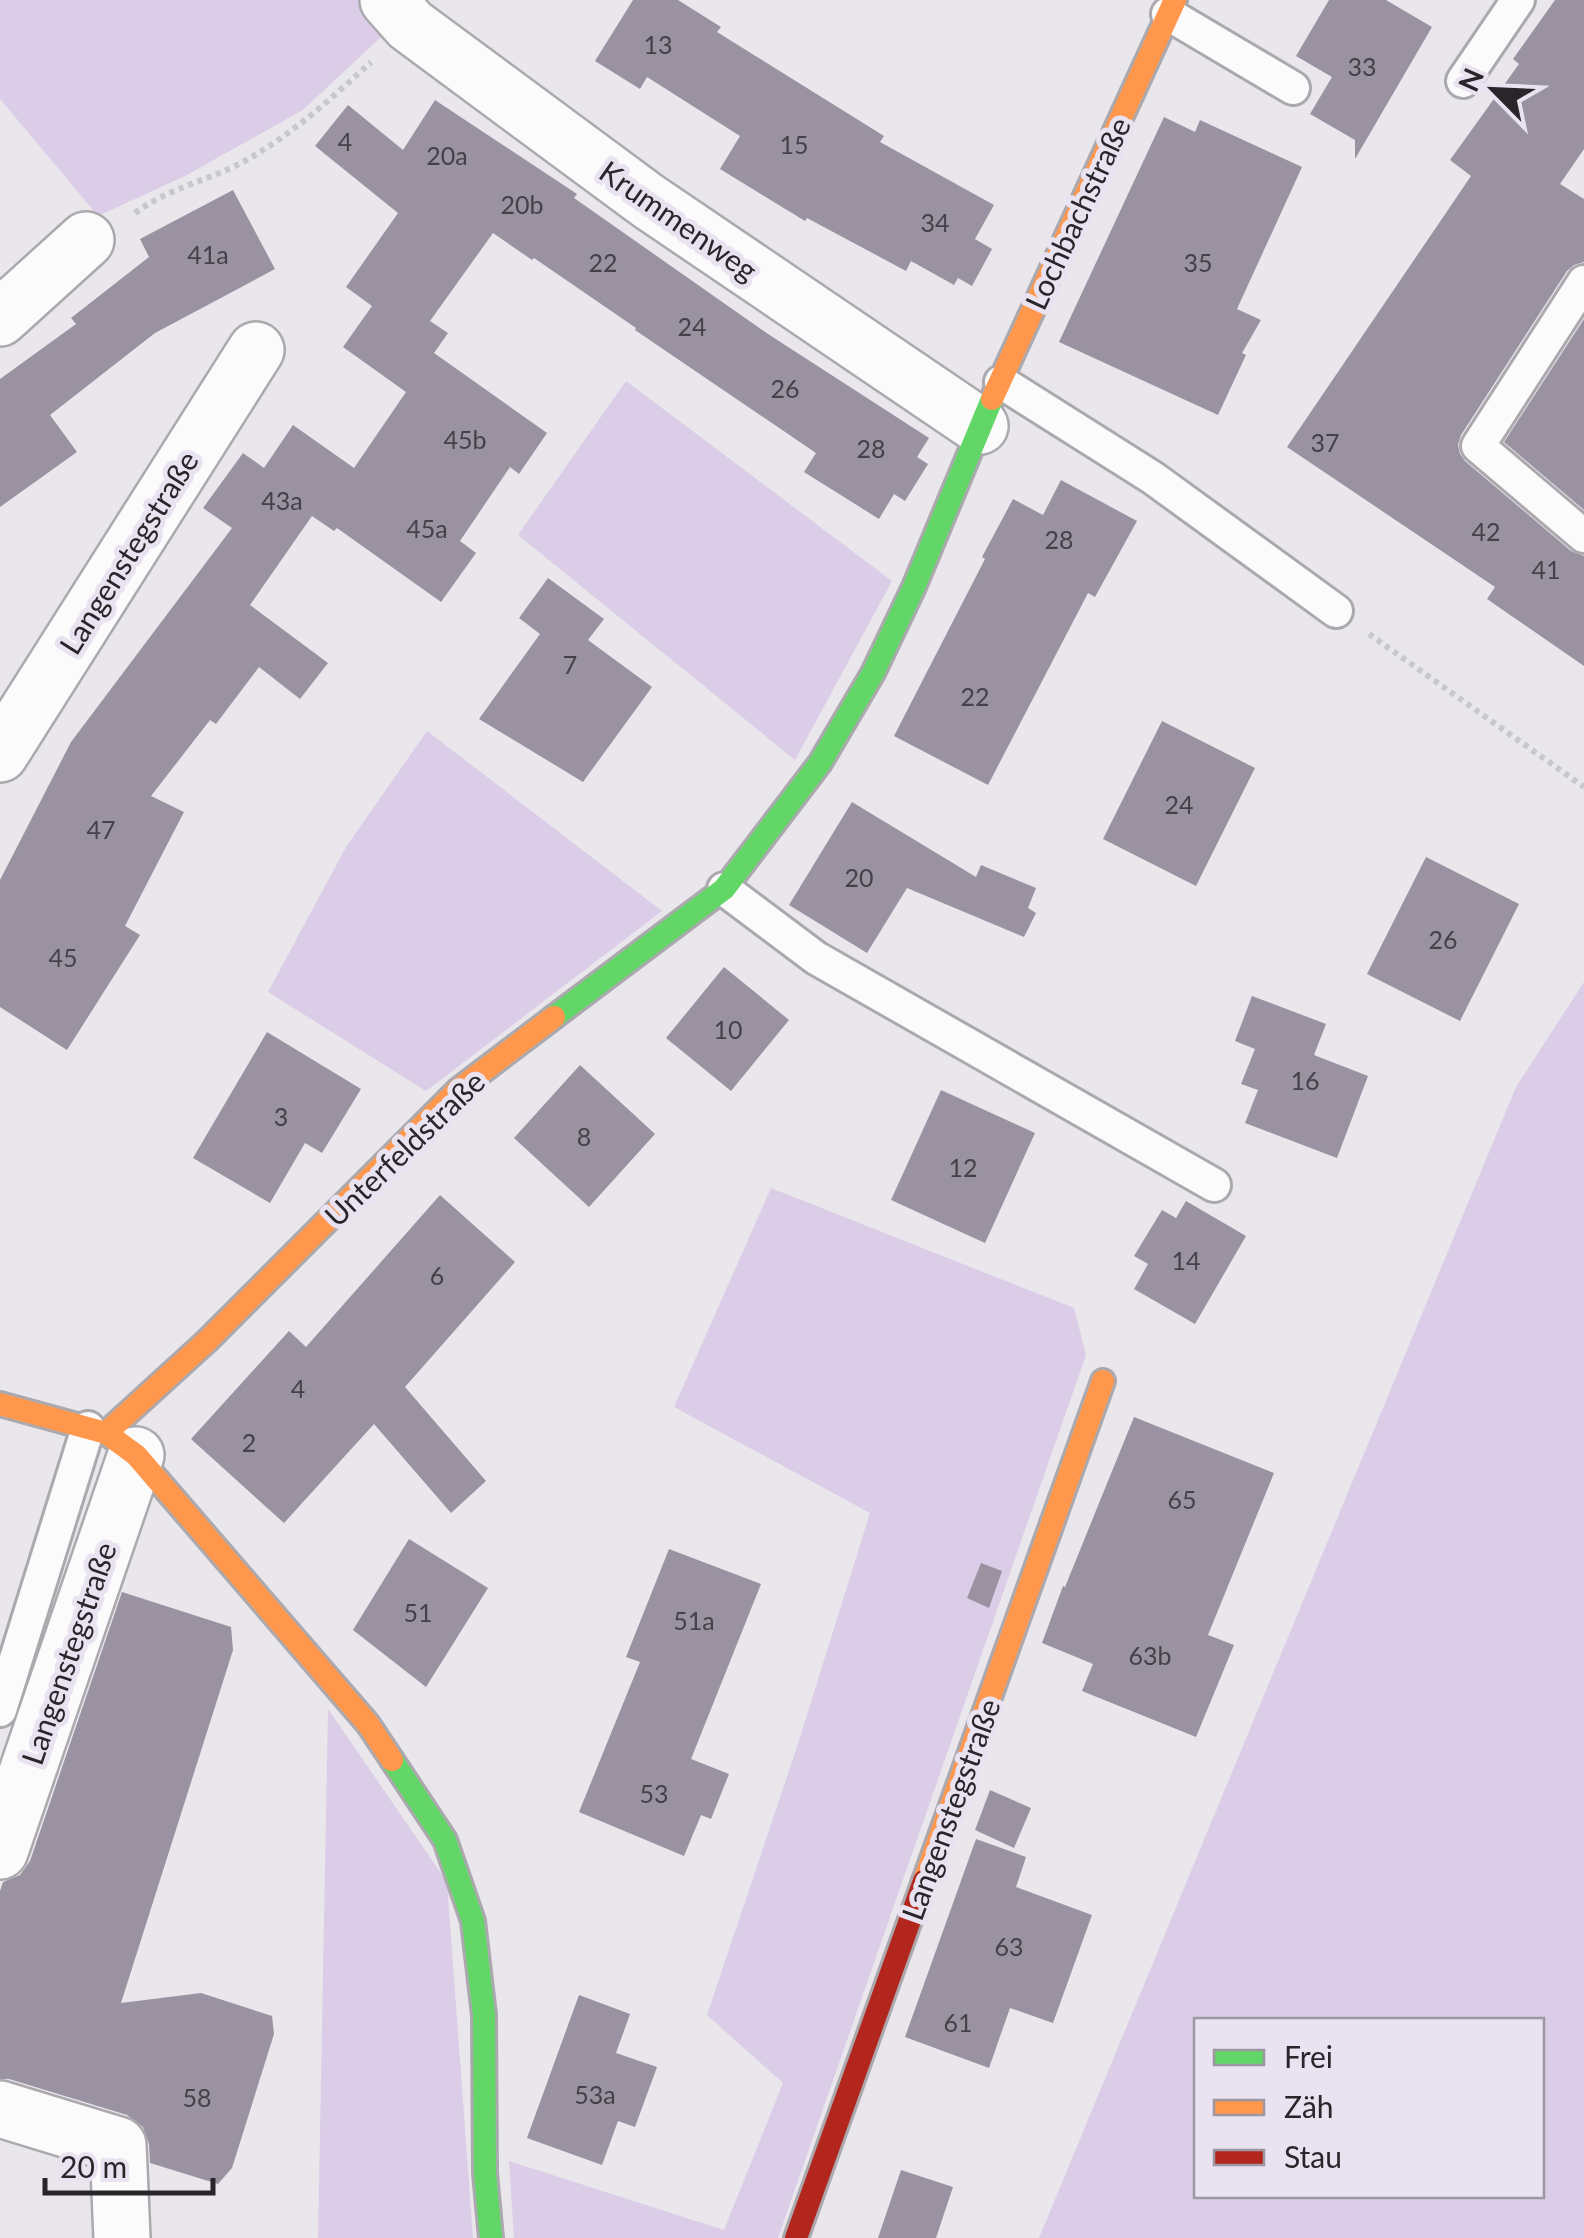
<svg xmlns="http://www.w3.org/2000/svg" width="1584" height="2238" font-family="Lato,sans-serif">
  <rect width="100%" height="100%" fill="#e9e6ec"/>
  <g fill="#dbcde7" fill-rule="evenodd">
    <path d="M0,0H360L371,11L381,37L303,110L185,176L98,216L0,99Z"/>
    <path d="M626,381L892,581L795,760L518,535Z"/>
    <path d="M427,731L662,911L426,1091L268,992L346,847Z"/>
    <path d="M1584,982V2238H1039L1516,1087ZM1196,2020H1542V2196H1196Z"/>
    <path d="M771,1188L1074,1308L1086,1355L778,2238H514L509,2161L724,2230L783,2083L707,2015L795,1753L870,1513L674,1407Z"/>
    <path d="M328,1709L447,1882L473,2238H318Z"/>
  </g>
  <g fill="#9a92a1">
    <path d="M633,0H678L721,27L717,32L884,136L880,142L994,205L975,239L992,249L972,286L958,278L954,285L911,261L906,271L807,218L805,221L720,169L740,136L647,77L640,89L595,61Z"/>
    <path d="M1329,0H1386L1432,27L1355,159V140L1310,114L1332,77L1296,56Z"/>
    <path d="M1555,0H1584V149L1560,184L1584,199V262L1574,265L1567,271L1461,435L1458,445L1460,454L1465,461L1571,551L1584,556V666L1487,599L1495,587L1287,447L1471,176L1450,160L1519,64L1513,59Z"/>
    <path d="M435,100L577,194L574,198L768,334L929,438L917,457L928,464L905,501L894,494L879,519L804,472L816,453L635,330L636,328L534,258L532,260L493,233L430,321L448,333L434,353L547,433L519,474L510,467L460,541L476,553L441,602L337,528L334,531L312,516L250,605L328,663L300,699L259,667L216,724L210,720L151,796L184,812L125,926L140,935L67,1050L0,1007V880L71,742L232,528L203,508L243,453L264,468L293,425L354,468L406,392L343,347L372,306L346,287L398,213L315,146L348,105L403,150Z"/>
    <path d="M1164,117L1195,132L1200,120L1302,167L1237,309L1261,320L1242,353L1246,355L1218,415L1059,342Z"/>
    <path d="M233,190L275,269L155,333L50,415L77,452L0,507V379L76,324L71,318L149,257L140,239Z"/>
    <path d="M1584,319V510L1504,442Z"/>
    <path d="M1061,480L1137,521L1095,597L1088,593L988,785L894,736L985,559L982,557L1013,499L1043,515Z"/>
    <path d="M548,578L604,619L588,640L652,687L583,782L479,719L540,634L519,618Z"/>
    <path d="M1162,721L1255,768L1196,886L1103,839Z"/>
    <path d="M852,802L976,877L981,865L1036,888L1028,908L1036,913L1024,937L907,888L867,953L789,905Z"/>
    <path d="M1426,857L1519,904L1460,1021L1367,974Z"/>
    <path d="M724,967L789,1020L731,1091L666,1038Z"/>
    <path d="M1252,996L1326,1024L1314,1055L1368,1076L1337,1158L1245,1123L1258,1090L1241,1084L1255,1049L1235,1041Z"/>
    <path d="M267,1032L361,1089L322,1153L305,1143L270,1203L193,1158Z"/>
    <path d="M580,1065L655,1134L589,1207L514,1138Z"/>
    <path d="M941,1090L1035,1133L985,1243L891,1200Z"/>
    <path d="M440,1195L515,1262L405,1387L486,1481L451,1513L374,1424L284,1523L191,1439L289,1331L306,1347Z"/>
    <path d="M1186,1201L1246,1236L1195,1324L1134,1289L1148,1264L1134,1256L1162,1210L1176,1218Z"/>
    <path d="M1134,1417L1274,1473L1208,1635L1234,1645L1196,1737L1082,1691L1093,1664L1042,1643L1063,1586L1065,1587Z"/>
    <path d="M409,1539L488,1588L426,1687L353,1630Z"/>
    <path d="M669,1549L761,1584L691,1759L729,1774L711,1819L701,1815L684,1856L579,1812L640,1662L626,1657Z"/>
    <path d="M981,1563L1002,1571L989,1608L967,1598Z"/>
    <path d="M122,1592L231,1627L233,1650L121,2003L201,1993L272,2016L274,2034L232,2168L218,2184L150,2163L149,2144L143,2127L127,2115L9,2079H0V1891L3,1882L20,1875L30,1861Z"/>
    <path d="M990,1790L1031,1808L1014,1848L975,1830Z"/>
    <path d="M976,1839L1026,1857L1016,1887L1092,1915L1053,2023L1010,2008L989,2068L905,2037Z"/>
    <path d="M579,1995L630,2014L616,2053L657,2067L635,2127L618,2121L602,2165L527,2138Z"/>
    <path d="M901,2170L953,2187L936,2238H878Z"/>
  </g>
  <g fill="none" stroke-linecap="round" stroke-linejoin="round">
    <defs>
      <g id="lane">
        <path d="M1168,14L1293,88"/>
        <path d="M1463,81L1518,0"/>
        <path d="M1584,282L1478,446L1584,536"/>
        <path d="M1001,382L1153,478L1336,611"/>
        <path d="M724,889L816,958L1214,1185"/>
        <path d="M0,1710L88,1428"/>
      </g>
      <g id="street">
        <path d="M388,0L410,25L648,201L980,426"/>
        <path d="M0,318L86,240"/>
        <path d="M0,754L256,350"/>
        <path d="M0,1851L136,1455"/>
        <path d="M0,2109L118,2145L122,2238"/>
      </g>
      <g id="fast">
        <path d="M554,1017L724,889L820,763L873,673L914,587L992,399"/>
        <path d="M392,1760L445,1840L473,1921L484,2015L485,2173L491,2238"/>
      </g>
      <g id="slow">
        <path d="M992,399L1175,0"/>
        <path d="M0,1404L106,1433L136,1455L368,1724L392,1760"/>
        <path d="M106,1433L207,1341L458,1090L554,1017"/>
        <path d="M924,1881L1103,1381"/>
      </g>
      <path id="jam" d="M796,2238L924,1881"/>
    </defs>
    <use href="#lane" stroke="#aba9ae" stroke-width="38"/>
    <use href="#street" stroke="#aba9ae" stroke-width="60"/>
    <use href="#fast" stroke="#aba9ae" stroke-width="28"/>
    <use href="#slow" stroke="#aba9ae" stroke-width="28"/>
    <use href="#jam" stroke="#aba9ae" stroke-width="28"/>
    <g stroke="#c8c7c9" stroke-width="6" stroke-dasharray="5 5" stroke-linecap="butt">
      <path d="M135,213C167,189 206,181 241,163C288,138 332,98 371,62"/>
      <path d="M1369,634L1584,787"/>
    </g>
    <use href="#lane" stroke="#fcfbfc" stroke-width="32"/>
    <use href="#street" stroke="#fcfbfc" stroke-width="55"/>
    <use href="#fast" stroke="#63d668" stroke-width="22"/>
    <use href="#slow" stroke="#ff974d" stroke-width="22"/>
    <use href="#jam" stroke="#b3261e" stroke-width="22"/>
  </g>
  <g text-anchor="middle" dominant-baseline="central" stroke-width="10" stroke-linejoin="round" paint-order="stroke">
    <g font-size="25" fill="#444148">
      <text x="658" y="44">13</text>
      <text x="1362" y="66">33</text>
      <text x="345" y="141">4</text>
      <text x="794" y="144">15</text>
      <text x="447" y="155">20a</text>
      <text x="522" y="204">20b</text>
      <text x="935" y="222">34</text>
      <text x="208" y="254">41a</text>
      <text x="603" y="262">22</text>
      <text x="1198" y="262">35</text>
      <text x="692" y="326">24</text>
      <text x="785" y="388">26</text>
      <text x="465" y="439">45b</text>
      <text x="1325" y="442">37</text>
      <text x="871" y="448">28</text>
      <text x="282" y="500">43a</text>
      <text x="427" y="528">45a</text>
      <text x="1486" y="531">42</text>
      <text x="1059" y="539">28</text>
      <text x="1546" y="569">41</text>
      <text x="570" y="664">7</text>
      <text x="975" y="696">22</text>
      <text x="1179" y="804">24</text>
      <text x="101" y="829">47</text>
      <text x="859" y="877">20</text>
      <text x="1443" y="939">26</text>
      <text x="63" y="957">45</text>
      <text x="728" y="1029">10</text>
      <text x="1305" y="1080">16</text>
      <text x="281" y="1116">3</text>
      <text x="584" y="1136">8</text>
      <text x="963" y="1167">12</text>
      <text x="1186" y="1260">14</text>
      <text x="437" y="1275">6</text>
      <text x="298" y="1388">4</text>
      <text x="249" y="1442">2</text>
      <text x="1182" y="1499">65</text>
      <text x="418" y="1612">51</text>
      <text x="694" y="1620">51a</text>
      <text x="1150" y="1655">63b</text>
      <text x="654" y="1793">53</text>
      <text x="1009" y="1946">63</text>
      <text x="958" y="2022">61</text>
      <text x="595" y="2094">53a</text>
      <text x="197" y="2097">58</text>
    </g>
    <g font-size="30" fill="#28262b" stroke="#e9e2f0">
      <text transform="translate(1077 213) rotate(-65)">Lochbachstraße</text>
      <text transform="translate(679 220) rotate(35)">Krummenweg</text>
      <text transform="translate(128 552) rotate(-58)">Langenstegstraße</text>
      <text transform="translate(404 1148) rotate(-44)">Unterfeldstraße</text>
      <text transform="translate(68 1653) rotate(-71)">Langenstegstraße</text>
      <text transform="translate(950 1809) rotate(-70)">Langenstegstraße</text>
    </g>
  </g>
  <rect x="1194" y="2018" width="350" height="180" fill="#e9e2f0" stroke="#9c97a1" stroke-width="2.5"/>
  <rect x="1214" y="2050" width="50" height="15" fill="#63d668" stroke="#9c97a1" stroke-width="2.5"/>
  <text x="1284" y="2068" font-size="30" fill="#28262b">Frei</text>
  <rect x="1214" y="2100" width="50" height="15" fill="#ff974d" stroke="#9c97a1" stroke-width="2.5"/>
  <text x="1284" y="2118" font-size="30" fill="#28262b">Zäh</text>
  <rect x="1214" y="2150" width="50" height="15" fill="#b3261e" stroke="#9c97a1" stroke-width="2.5"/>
  <text x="1284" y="2168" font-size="30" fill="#28262b">Stau</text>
  <g transform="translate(1494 90) rotate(294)" stroke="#e9e2f0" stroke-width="8" paint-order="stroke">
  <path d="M0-8L18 38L0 25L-18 38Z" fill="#28262b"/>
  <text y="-15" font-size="28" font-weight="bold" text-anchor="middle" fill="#28262b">N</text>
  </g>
  <path d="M45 2178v15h168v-15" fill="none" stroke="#28262b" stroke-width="5"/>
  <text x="60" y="2178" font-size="30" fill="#28262b" stroke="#e9e2f0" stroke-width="8" paint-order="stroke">20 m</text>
</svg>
